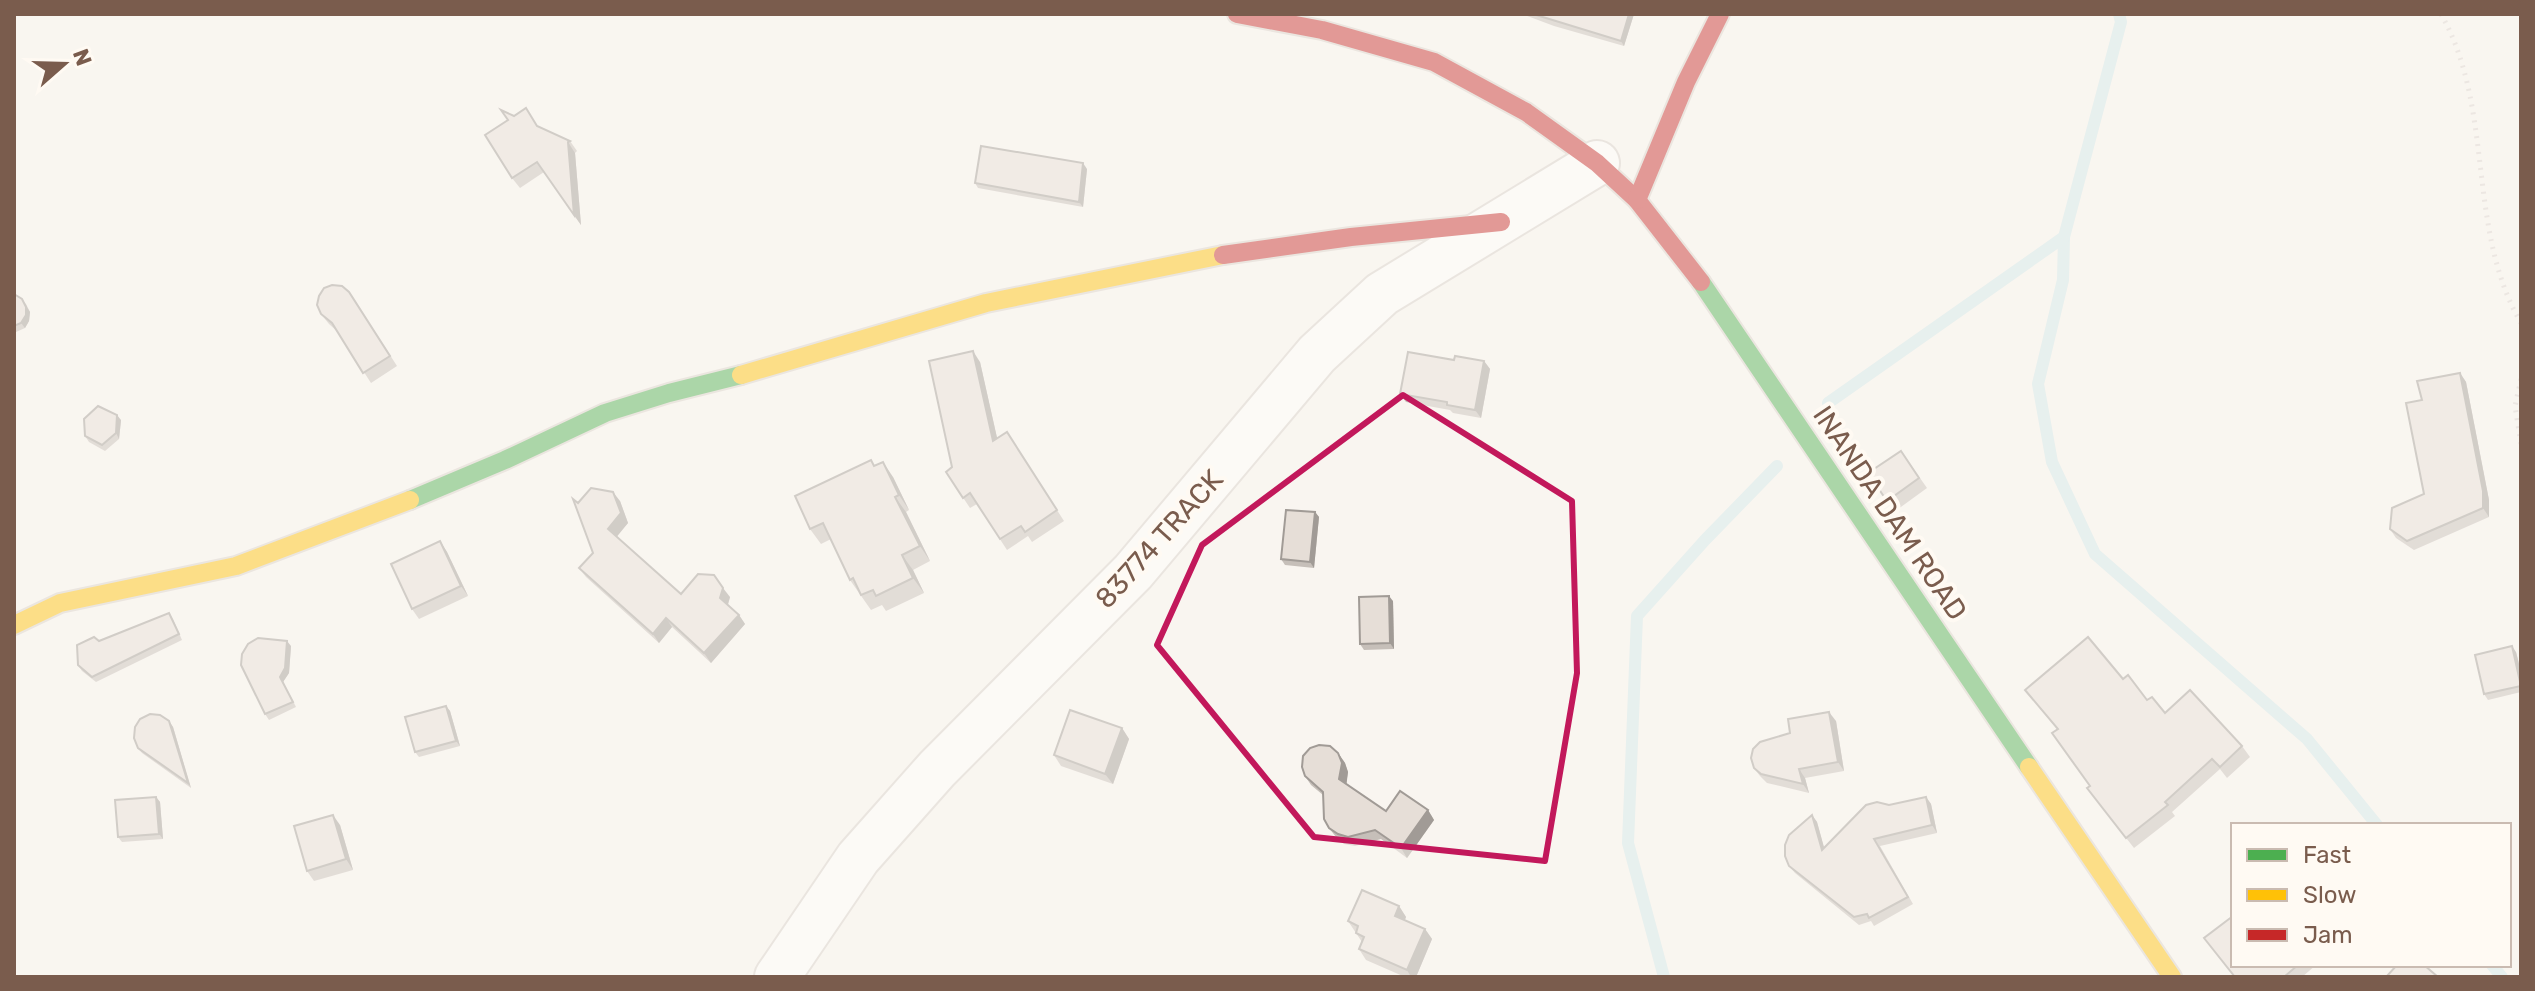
<svg xmlns="http://www.w3.org/2000/svg" width="2535" height="991" font-family="Rubik,sans-serif">
  <rect width="100%" height="100%" fill="#f9f5f0"/>
  <g fill="none" stroke-linecap="round" stroke-linejoin="round">
    <g stroke="#d0e8ea" stroke-width="12">
      <path d="M2064,237L2063,280L2038,384L2052,462L2095,554L2307,739L2377,825"/>
      <path d="M1828,403L2064,237L2121,22L2119,14"/>
      <path d="M2492,965L2502,977"/>
      <path d="M1664,977L1628,843L1637,616L1705,540L1777,466"/>
    </g>
    <defs>
      <path id="street" d="M777,977L858,858L937,769L1133,572L1317,354L1382,294L1597,163"/>
      <g id="fast">
        <path d="M1701,282L2029,767"/>
        <path d="M410,500L505,460L605,413L669,393L741,375"/>
      </g>
      <g id="slow">
        <path d="M741,375L986,303L1223,255"/>
        <path d="M14,625L60,603L236,566L410,500"/>
        <path d="M2029,767L2172,977"/>
      </g>
      <g id="jam">
        <path d="M1237,14L1322,30L1434,62L1526,112L1597,163L1637,200L1701,282"/>
        <path d="M1637,200L1686,82L1720,14"/>
        <path d="M1223,255L1351,237L1501,222"/>
      </g>
    </defs>
    <use href="#street" stroke="#d7d1cb" stroke-width="48"/>
    <use href="#fast" stroke="#d9d2cb" stroke-width="22"/>
    <use href="#slow" stroke="#d9d2cb" stroke-width="22"/>
    <use href="#jam" stroke="#d9d2cb" stroke-width="22"/>
    <g stroke="#dcd5d0" stroke-width="5" stroke-dasharray="2 6" stroke-linecap="butt">
      <path d="M2441,14C2495,109 2466,229 2521,323"/>
      <path d="M2521,379L2515,406L2521,444"/>
    </g>
    <use href="#street" stroke="#fefefd" stroke-width="44"/>
    <use href="#fast" stroke="#4caf50" stroke-width="18"/>
    <use href="#slow" stroke="#ffc107" stroke-width="18"/>
    <use href="#jam" stroke="#c62828" stroke-width="18"/>
  </g>
  <g fill="#c6bfb9">
    <path d="M1522,14H1634L1624,46L1554,26Z"/>
    <path d="M538,127L570,141L577,151L575,153L581,225L544,172L520,188L512,178Z"/>
    <path d="M1087,169L1083,207L978,188L975,183Z"/>
    <path d="M14,294L26,304L30,312L29,321L25,328L16,332H14Z"/>
    <path d="M356,302L397,366L371,383L338,332L329,324L321,314Z"/>
    <path d="M1454,360L1484,361L1490,369L1481,418L1453,413L1450,410L1406,402L1400,394Z"/>
    <path d="M980,362L997,438L1007,432L1064,521L1032,542L1028,536L1007,550L977,504L970,508L946,472L952,467Z"/>
    <path d="M2460,373L2466,382L2489,500V517L2414,550L2396,538L2390,529L2424,494L2422,400Z"/>
    <path d="M121,420L119,439L105,451L89,442L85,436Z"/>
    <path d="M1901,451L1927,488L1894,512L1868,473Z"/>
    <path d="M875,466L893,477L909,510L906,512L930,561L913,570L924,593L886,611L882,605L871,610L850,580L831,539L821,544L810,529Z"/>
    <path d="M620,501L628,523L616,536L681,594L730,597L728,605L739,615L745,624L711,663L672,627L659,643L586,577L579,568L593,553Z"/>
    <path d="M1315,512L1319,517L1314,568L1285,565L1281,559Z"/>
    <path d="M440,541L447,552L468,596L419,619L412,609Z"/>
    <path d="M1393,601L1394,649L1364,650L1360,644Z"/>
    <path d="M169,613L173,619L182,640L96,682L82,671L78,665L99,641Z"/>
    <path d="M291,646L289,673L283,682L296,707L269,720L265,714Z"/>
    <path d="M2516,652L2521,672V692L2488,700L2484,694Z"/>
    <path d="M2123,679L2147,700L2165,713L2242,746L2250,757L2227,778L2220,769L2172,812L2175,816L2134,848L2087,788L2090,786L2057,729L2025,690Z"/>
    <path d="M446,706L450,711L460,746L419,757L415,752Z"/>
    <path d="M169,721L173,727L191,788L142,753L138,748Z"/>
    <path d="M1836,721L1844,771L1805,778L1809,793L1767,783L1760,776L1754,768Z"/>
    <path d="M1122,728L1129,739L1113,784L1061,766L1054,755Z"/>
    <path d="M1338,753L1345,763L1348,772L1346,784L1386,811L1428,810L1434,820L1407,858L1381,839L1355,846L1344,844L1336,837L1329,828L1323,795L1311,785L1305,776Z"/>
    <path d="M156,797L160,802L163,839L122,842L118,837Z"/>
    <path d="M1926,797L1931,804L1937,833L1880,846L1913,904L1874,926L1871,921L1859,925L1795,873L1789,866L1812,815L1817,822L1824,848L1889,805Z"/>
    <path d="M340,825L353,870L314,881L307,871Z"/>
    <path d="M1399,906L1406,917L1405,920L1425,929L1432,939L1416,977H1405L1366,960L1359,949L1362,942L1348,921Z"/>
    <path d="M2233,965H2316L2302,977H2234Z"/>
  </g>
  <g fill="#a19b96">
    <path d="M1629,14H1634L1624,46L1621,41Z"/>
    <path d="M568,142L575,153L581,225L574,215Z"/>
    <path d="M1083,163L1087,169L1083,207L1079,202Z"/>
    <path d="M22,299L30,312L29,321L25,328L21,323Z"/>
    <path d="M973,351L980,362L1000,451L993,441Z"/>
    <path d="M1484,361L1490,369L1481,418L1475,410Z"/>
    <path d="M2460,373L2466,382L2489,500V517L2483,508Z"/>
    <path d="M117,415L121,420L119,439L116,433Z"/>
    <path d="M883,462L893,477L909,510L899,495Z"/>
    <path d="M613,492L620,501L628,523L615,539L608,529Z"/>
    <path d="M895,497L906,512L930,561L920,546Z"/>
    <path d="M1315,512L1319,517L1314,568L1310,562Z"/>
    <path d="M440,541L447,552L468,596L461,586Z"/>
    <path d="M902,555L913,570L924,593L913,578Z"/>
    <path d="M723,588L730,597L727,607L720,598Z"/>
    <path d="M1389,596L1393,601L1394,649L1390,643Z"/>
    <path d="M739,615L745,624L711,663L704,653Z"/>
    <path d="M666,618L672,627L659,643L653,634Z"/>
    <path d="M287,641L291,646L289,673L283,682L296,707L280,677Z"/>
    <path d="M2512,646L2516,652L2521,672V682Z"/>
    <path d="M446,706L450,711L460,746L456,741Z"/>
    <path d="M1829,712L1836,721L1844,771L1838,762Z"/>
    <path d="M169,721L173,727L191,788L188,783Z"/>
    <path d="M1122,728L1129,739L1113,784L1105,774Z"/>
    <path d="M1338,753L1345,763L1348,772L1346,788L1339,779Z"/>
    <path d="M1799,769L1805,778L1809,793L1803,784Z"/>
    <path d="M156,797L160,802L163,839L159,834Z"/>
    <path d="M1926,797L1931,804L1937,833L1932,825Z"/>
    <path d="M1428,810L1434,820L1407,858L1401,848Z"/>
    <path d="M333,815L340,825L353,870L346,859Z"/>
    <path d="M1812,815L1817,822L1827,858L1822,850Z"/>
    <path d="M1399,906L1406,917L1402,926L1395,916Z"/>
    <path d="M1425,929L1432,939L1416,977H1411L1407,970Z"/>
  </g>
  <g fill="#e6ded7" stroke="#a19b96" stroke-width="2">
    <path d="M1533,14H1629L1621,41Z"/>
    <path d="M526,108L537,126L570,141L568,142L574,215L537,162L512,178L485,135L508,120L501,110L514,116Z"/>
    <path d="M981,146L1083,163L1079,202L975,183Z"/>
    <path d="M332,285L342,286L349,292L390,356L363,373L332,323L321,314L317,305L319,296L324,288Z"/>
    <path d="M14,294L22,299L26,307V315L21,323L14,326Z"/>
    <path d="M973,351L993,441L1007,432L1057,510L1025,532L1021,526L1000,539L970,493L963,498L946,472L952,467L929,361Z"/>
    <path d="M1408,352L1454,360L1455,356L1484,361L1475,410L1447,405V402L1400,394Z"/>
    <path d="M2460,373L2483,491V508L2407,541L2390,529L2392,508L2424,494L2406,403L2422,400L2417,381Z"/>
    <path d="M98,406L117,415L116,433L102,445L85,436L84,419Z"/>
    <path d="M1901,451L1919,478L1887,501L1868,473Z"/>
    <path d="M871,460L874,466L883,462L899,495L895,497L920,546L902,555L913,578L876,596L873,590L861,595L853,578L850,580L823,523L810,529L795,496Z"/>
    <path d="M591,488L613,492L621,513L608,529L681,594L698,574L714,575L723,588L720,598L739,615L704,653L666,618L653,634L579,568L593,553L573,499L578,503Z"/>
    <path d="M1286,510L1315,512L1310,562L1281,559Z"/>
    <path d="M440,541L461,586L412,609L391,564Z"/>
    <path d="M1389,596L1390,643L1360,644L1359,597Z"/>
    <path d="M169,613L179,634L92,677L78,665L77,645L94,637L99,641Z"/>
    <path d="M2088,637L2123,679L2128,675L2147,700L2152,697L2165,713L2190,690L2242,746L2220,767L2212,759L2165,802L2168,805L2126,838L2087,788L2090,786L2052,733L2058,729L2025,690Z"/>
    <path d="M258,638L287,641L285,668L280,677L293,702L265,714L241,665L242,654L248,644Z"/>
    <path d="M2512,646L2521,686L2484,694L2475,655Z"/>
    <path d="M446,706L456,741L415,752L405,717Z"/>
    <path d="M1070,710L1122,728L1105,774L1054,755Z"/>
    <path d="M1829,712L1838,762L1799,769L1803,784L1761,774L1754,768L1751,758L1753,749L1760,742L1790,733L1788,719Z"/>
    <path d="M150,714L160,715L169,721L188,783L138,748L134,738L135,727L140,719Z"/>
    <path d="M1319,745L1330,746L1338,753L1342,763L1339,779L1386,811L1400,791L1428,810L1401,848L1375,830L1348,837L1338,834L1329,828L1324,819L1323,792L1305,776L1302,767L1303,756L1310,748Z"/>
    <path d="M156,797L159,834L118,837L115,800Z"/>
    <path d="M1926,797L1932,825L1874,839L1908,897L1869,918L1867,914L1854,917L1789,866L1785,856V845L1789,835L1812,815L1822,850L1866,805L1877,802L1889,805Z"/>
    <path d="M333,815L346,859L307,871L294,826Z"/>
    <path d="M1362,890L1399,906L1395,916L1425,929L1407,970L1359,949L1364,937L1356,933L1358,926L1348,921Z"/>
    <path d="M2233,916V965H2298L2284,977H2235L2204,938Z"/>
    <path d="M2397,965H2424L2438,977H2386Z"/>
  </g>
  <path d="M0 0H2535V991H0ZM1403,395L1572,501L1577,673L1545,861L1314,837L1157,645L1202,545Z" fill="#f9f5f0" fill-opacity=".55" fill-rule="evenodd"/>
  <path fill="none" stroke="#c2185b" stroke-width="6" stroke-linejoin="round" d="M1403,395L1572,501L1577,673L1545,861L1314,837L1157,645L1202,545Z"/>
  <g text-anchor="middle" dominant-baseline="central" stroke-width="8" stroke-linejoin="round" paint-order="stroke">
    <g font-size="28" fill="#7a5c4d" stroke="#fffaf3">
      <text transform="translate(1890 513) rotate(56)">INANDA DAM ROAD</text>
      <text transform="translate(1159 539) rotate(-48)">83774 TRACK</text>
    </g>
  </g>
  <rect width="2535" height="991" fill="none" stroke="#7a5c4d" stroke-width="32"/>
  <rect x="2231" y="823" width="280" height="144" fill="#fffaf3" stroke="#cabbb1" stroke-width="2"/>
  <rect x="2247" y="849" width="40" height="12" fill="#4caf50" stroke="#cabbb1" stroke-width="2"/>
  <text x="2303" y="863" font-size="24" fill="#7a5c4d">Fast</text>
  <rect x="2247" y="889" width="40" height="12" fill="#ffc107" stroke="#cabbb1" stroke-width="2"/>
  <text x="2303" y="903" font-size="24" fill="#7a5c4d">Slow</text>
  <rect x="2247" y="929" width="40" height="12" fill="#c62828" stroke="#cabbb1" stroke-width="2"/>
  <text x="2303" y="943" font-size="24" fill="#7a5c4d">Jam</text>
  <g transform="translate(64 64) rotate(70)" stroke="#fffaf3" stroke-width="6" paint-order="stroke">
  <path d="M0-6L14 30L0 20L-14 30Z" fill="#7a5c4d"/>
  <text y="-12" font-size="22" font-weight="bold" text-anchor="middle" fill="#7a5c4d">N</text>
  </g>
</svg>
